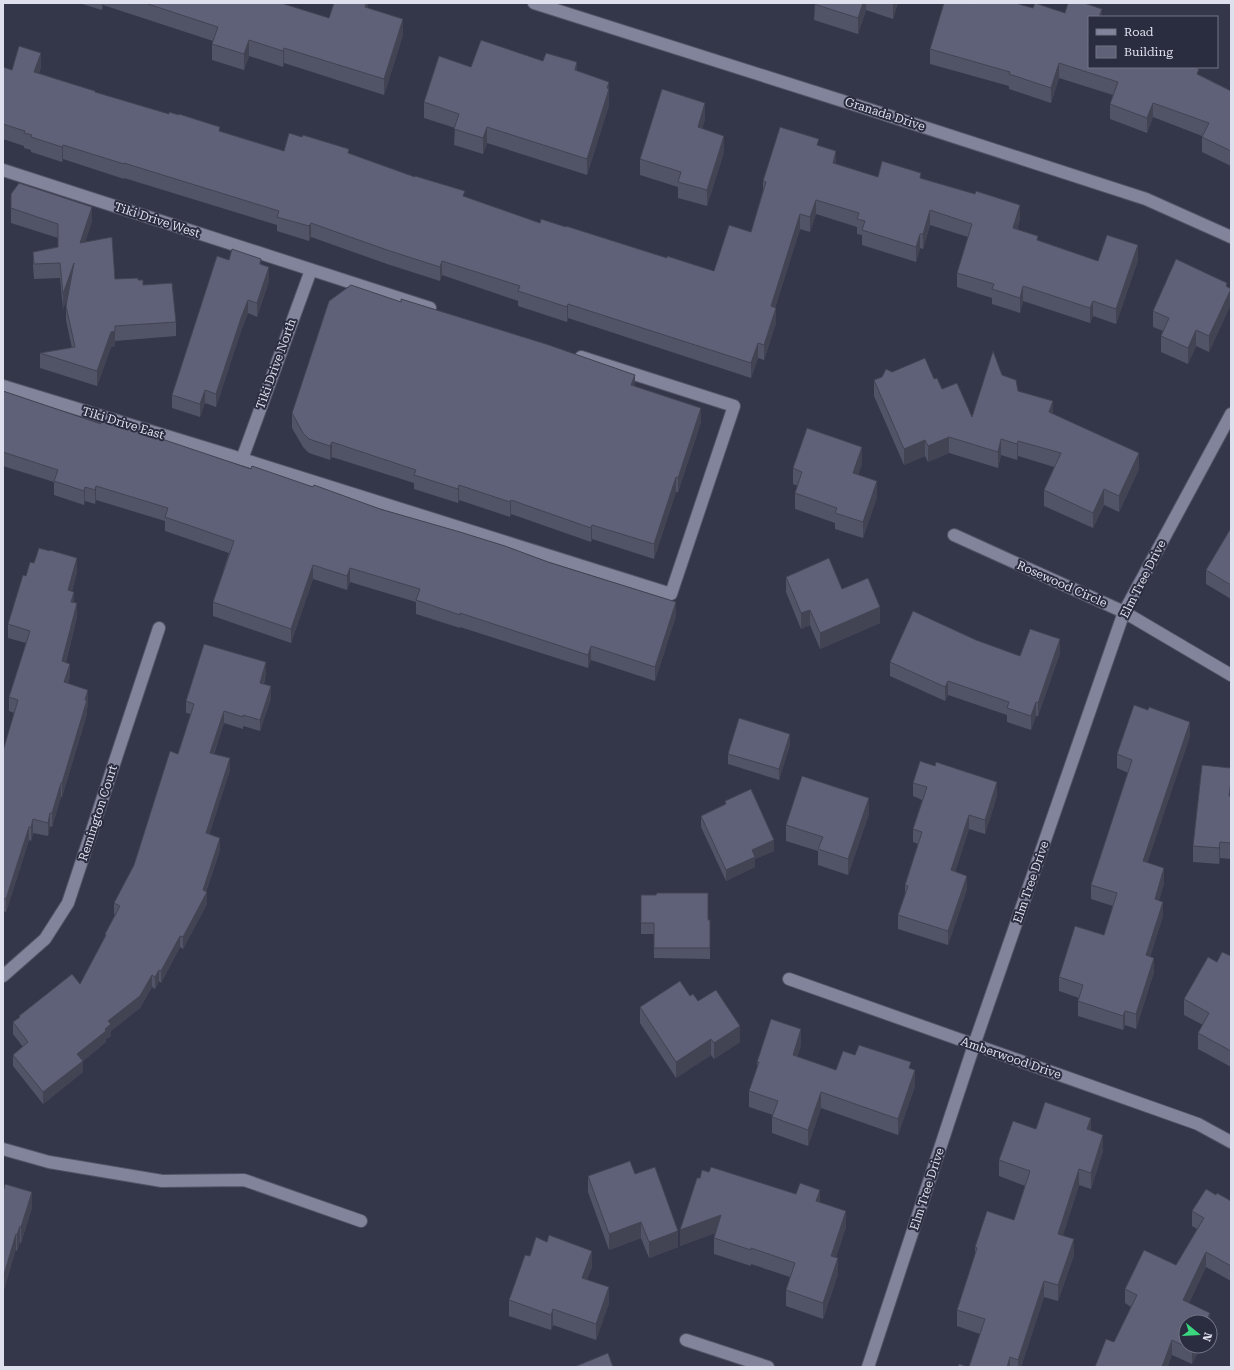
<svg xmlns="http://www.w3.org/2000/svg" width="1234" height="1370" font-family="'Roboto Serif',serif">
  <rect width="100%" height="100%" fill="#34364a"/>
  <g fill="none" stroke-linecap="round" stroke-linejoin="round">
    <defs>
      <g id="minor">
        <path d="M534,3L868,109L1146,199L1231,237"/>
        <path d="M3,170L430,308"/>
        <path d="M3,386L242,459L671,594L734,406L581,357"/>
        <path d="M242,459L311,270"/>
        <path d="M954,535L1124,612L1231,675"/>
        <path d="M3,976L45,939L68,903L159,628"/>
        <path d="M789,979L1198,1124L1231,1142"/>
        <path d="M3,1149L49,1162L162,1181L244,1180L361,1221"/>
        <path d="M686,1340L768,1367"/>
        <path d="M868,1367L974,1045L1124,612L1231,414"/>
      </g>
    </defs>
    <use href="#minor" stroke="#525465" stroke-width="14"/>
    <use href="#minor" stroke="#82849c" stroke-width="12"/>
  </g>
  <g fill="#515366">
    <path d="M79,3H281L329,18L368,3V8L403,35L384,95L284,63L283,67L249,56L244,70L212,60V44L213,41L103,5L102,10Z"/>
    <path d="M815,3H898L893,19L866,10L858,34L814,20Z"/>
    <path d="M976,4L1033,8L1065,13L1102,17L1089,67L1199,75L1231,91V166L1202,152V136L1153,117L1147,133L1110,119V104L1113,95L1059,78L1051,103L1009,89V86L930,64V49Z"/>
    <path d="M3,67L12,70L41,67L39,73L95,92L284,151L349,153L465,197L540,223L566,227L667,258L714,271L751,232L763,190V181L819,146L836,164L878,177L921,179L1020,219L1017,230L1038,240L1098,261L1138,260L1116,324L1093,316L1090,323L1023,301L1020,313L992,304V298L957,287V273L968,237L930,225L923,249L920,248L916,262L862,245V235L857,234V227L816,214L810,232L800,229L775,308L776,323L764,360L758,358L751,378L568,318L567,322L518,306V301L442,275L440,281L387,264L311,237L309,241L277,231V225L124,178V179L63,159L62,162L31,152V150L24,148V146L3,139Z"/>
    <path d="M471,67L577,71L609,82V105L587,175L487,143L483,154L454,145L455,128L424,118V102Z"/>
    <path d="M705,119L702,129L724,152L707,206L678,198V187L640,175V159Z"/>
    <path d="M11,194L92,221L85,242L115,279L138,280L143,285L176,322V336L115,341V346L111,347L97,386L40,368V353L72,348L66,320V306L69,294L63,309L60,278L34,279L33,266V252L58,247V238L11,223Z"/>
    <path d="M229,260L261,265L269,281L257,317L248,313L241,331L216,407L205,403L200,417L172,408V395Z"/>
    <path d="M1227,287L1231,304L1209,352L1196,346L1188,364L1161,352V336L1163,331L1153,327V311Z"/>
    <path d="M892,372L934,379L942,389L972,417L1002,375L1018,391L1053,414L1139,469L1119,512L1104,505L1093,528L1044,506V490L1054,467L1018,456L1017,460L1001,455L998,468L949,453L928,462L925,456L904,465L874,396V380Z"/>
    <path d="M635,386L701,422L678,492H676L654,559L592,539L591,542L511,514L510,517L459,500L458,503L414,489V483L332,457L330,460L309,453L303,447L292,428V413Z"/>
    <path d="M3,391L98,423V419L676,616L655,681L591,660L588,668L460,627V628L416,614V602L350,582L347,590L313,579L291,643L213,616V602L229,553L165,531V521L96,500L95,504L85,501L84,505L54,495V482L3,466Z"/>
    <path d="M862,463L858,475L877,497L863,538L835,529V523L795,509V493L798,486L793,484V468Z"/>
    <path d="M1231,528V599L1206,584V570Z"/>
    <path d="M34,563L77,572L72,591L77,617L66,662L70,677L68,683L88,703L87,709V714L62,797H61L52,827L50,826L48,836L33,833L31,841L29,840L6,912L3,911V751L14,713L9,711V697L26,643L8,638V624L26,576Z"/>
    <path d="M786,577L842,589L880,623L820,649L810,625L801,629L786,592Z"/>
    <path d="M976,640L1020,656L1060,653L1038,716H1036L1031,730L1007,722V715L948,695L945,701L890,676V662Z"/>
    <path d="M266,674L264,684L271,698L260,731L243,726V729L224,723L214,754L230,770L209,835L220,850L206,892L207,904L183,949L180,947L161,983L159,981L155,989L152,987L140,1008L111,1031V1036L106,1039V1042L83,1061V1072L43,1104L13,1066V1055L23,1047L13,1034V1022L19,1018V1016L80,984L105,938V934L115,915L114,914V903L134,865L178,754L191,714L186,713V701Z"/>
    <path d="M1190,736L1147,863L1164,883L1159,900L1163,916L1150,957L1154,972L1136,1029L1125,1025L1123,1030L1078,1016V1001L1079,998L1059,991V977L1104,935L1113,906L1091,899V885L1128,773L1117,768V754Z"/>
    <path d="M790,745L779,780L728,764V754Z"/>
    <path d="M1231,768V859L1220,858L1219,864L1193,862V846Z"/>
    <path d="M913,783L997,796L985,834L969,829L955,872L967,889L948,945L898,929V915L905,894V885L918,844L913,842V829L922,800L913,796Z"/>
    <path d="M725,801L774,851L755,859V867L726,881L701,827V816L725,804Z"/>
    <path d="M869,814L848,875L818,865V851L786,841V825Z"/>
    <path d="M641,895L710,920V959L654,958V934H641Z"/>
    <path d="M1231,956V1067L1198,1049V1033L1203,1025L1184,1015V999L1217,962Z"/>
    <path d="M690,996L698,1001L740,1042L714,1059L711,1055L676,1078L640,1023V1007Z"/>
    <path d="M801,1045L797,1057L836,1070L855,1055L911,1069L915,1086L898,1135L821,1108L808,1146L772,1133V1117L773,1115L749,1107V1091L757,1068V1062Z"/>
    <path d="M1036,1129L1091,1131L1103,1151L1091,1189L1079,1185L1063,1235L1074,1255L1058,1301L1044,1297L1021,1367H969L980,1334L957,1326V1310L975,1256V1247L1014,1220L1025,1186L999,1176V1160Z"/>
    <path d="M709,1172L820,1202L846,1227L836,1257L838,1274L823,1319L786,1306V1290L790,1277L751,1264V1266L714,1254V1238L715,1233L680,1246L700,1178Z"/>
    <path d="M635,1174L678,1247L649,1258L641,1238L609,1250L588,1192V1176Z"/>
    <path d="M3,1192L32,1208L21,1243L20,1242L17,1251L16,1250Z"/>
    <path d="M1216,1195L1231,1201V1281L1206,1267L1189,1303L1210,1322L1201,1346L1192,1364L1172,1355L1114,1342L1131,1307L1125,1303V1289L1176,1265L1197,1229L1192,1226V1211Z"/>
    <path d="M530,1256L592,1267L587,1279L609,1303L596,1340L553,1325L551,1330L509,1316V1300Z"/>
  </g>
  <g fill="#424453">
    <path d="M102,3H103V5L102,10Z"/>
    <path d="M366,3H368V12L365,7Z"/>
    <path d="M863,3H866V10L858,34V18Z"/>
    <path d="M893,3H898L893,19Z"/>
    <path d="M1102,9V17H1099Z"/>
    <path d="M403,19V35L384,95V79Z"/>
    <path d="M249,40V56L244,70V54Z"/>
    <path d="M284,48V63L283,67V51Z"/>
    <path d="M41,53V67L34,86V72Z"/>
    <path d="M577,62V78L575,70Z"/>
    <path d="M1059,63V78L1051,103V88Z"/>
    <path d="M609,82V105L587,175V159Z"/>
    <path d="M705,103V119L698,143V127Z"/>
    <path d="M1153,103V117L1147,133V118Z"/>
    <path d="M487,127V143L483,154V138Z"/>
    <path d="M724,136V152L707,206V190Z"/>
    <path d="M63,145V159L62,162V147Z"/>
    <path d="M836,151V166L833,163Z"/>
    <path d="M816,200V214L810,232V217Z"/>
    <path d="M1020,205V219L1013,243V228Z"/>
    <path d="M92,207V221L80,258V243Z"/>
    <path d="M930,210V225L923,249V234Z"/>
    <path d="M800,214V229L771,321V306Z"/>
    <path d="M311,223V237L309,241V226Z"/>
    <path d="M920,234V248L916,262V247Z"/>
    <path d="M1138,245V260L1116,324V309Z"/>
    <path d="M442,261V275L440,281V267Z"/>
    <path d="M74,263V278L63,309V294Z"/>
    <path d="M269,267V281L257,317V303Z"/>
    <path d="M1227,283V296L1231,289V304L1209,352V336Z"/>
    <path d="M1023,286V301L1020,313V298Z"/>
    <path d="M248,300V313L241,331L216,407V394L241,318Z"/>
    <path d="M1093,301V316L1090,323V308Z"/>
    <path d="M568,304V318L567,322V307Z"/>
    <path d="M776,308V323L764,360V345Z"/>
    <path d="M1196,330V346L1188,364V348Z"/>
    <path d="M115,331V346L111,347L97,386V371L111,332Z"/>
    <path d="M758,343V358L751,378V363Z"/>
    <path d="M635,375V389L631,385Z"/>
    <path d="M205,390V403L200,417V404Z"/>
    <path d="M1053,401V417L1049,412Z"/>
    <path d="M701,408V422L678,492V478Z"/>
    <path d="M949,437V453L928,462V446Z"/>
    <path d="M1001,439V455L998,468V452Z"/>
    <path d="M925,440V456L904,465V449Z"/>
    <path d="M1018,441V456L1017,460V444Z"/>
    <path d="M332,442V457L330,460V446Z"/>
    <path d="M862,447V463L853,489V473Z"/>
    <path d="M1139,453V469L1119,512V496Z"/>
    <path d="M676,477V492L654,559V544Z"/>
    <path d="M877,481V497L863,538V522Z"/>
    <path d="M459,485V500L458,503V489Z"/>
    <path d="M96,486V500L95,504V490Z"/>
    <path d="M85,487V501L84,505V491Z"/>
    <path d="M1104,489V505L1093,528V513Z"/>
    <path d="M511,500V514L510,517V502Z"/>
    <path d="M592,525V539L591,542V528Z"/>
    <path d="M77,558V572L68,604V590Z"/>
    <path d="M313,565V579L291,643V629Z"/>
    <path d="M350,568V582L347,590V576Z"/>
    <path d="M74,592V605L71,602Z"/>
    <path d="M676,602V616L655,681V667Z"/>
    <path d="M77,603V617L62,675V661Z"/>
    <path d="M880,607V623L820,649V633Z"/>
    <path d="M810,610V625L801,629V613Z"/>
    <path d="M1060,639V653L1038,716V703Z"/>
    <path d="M591,646V660L588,668V655Z"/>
    <path d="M266,662V674L260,695V683Z"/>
    <path d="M70,664V677L64,696V682Z"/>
    <path d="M948,681V695L945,701V687Z"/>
    <path d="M271,686V698L260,731V720Z"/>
    <path d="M88,690V703L87,709V714L62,797V783Z"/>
    <path d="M1036,702V716L1031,730V716Z"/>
    <path d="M224,711V723L210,764V753Z"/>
    <path d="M1190,722V736L1143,876V861Z"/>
    <path d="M790,734V745L779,780V769Z"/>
    <path d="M230,758V770L206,845V833Z"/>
    <path d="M1231,781V797L1229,796Z"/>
    <path d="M997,782V796L985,834V820Z"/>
    <path d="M61,783V797L52,827V813Z"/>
    <path d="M869,798V814L848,875V859Z"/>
    <path d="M50,813V826L48,836V823Z"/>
    <path d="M969,815V829L951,884V870Z"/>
    <path d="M33,819V833L31,841V827Z"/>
    <path d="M29,827V840L6,912V899Z"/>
    <path d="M220,838V850L204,897L207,892V904L183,949V937L203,890Z"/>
    <path d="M774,840V851L755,859V867L726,881V870L752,850Z"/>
    <path d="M1220,842V858L1219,864V848Z"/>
    <path d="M1164,868V883L1155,913V899Z"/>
    <path d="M967,876V889L948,945V931Z"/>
    <path d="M1163,902V916L1146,970V955Z"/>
    <path d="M180,936V947L161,983V971Z"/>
    <path d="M1154,958V972L1136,1029V1014Z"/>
    <path d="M159,970V981L155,989V977Z"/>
    <path d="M152,975V987L140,1008L111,1031V1036L106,1039V1042L83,1061V1072L43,1104V1092L77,1054L105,1029L108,1021Z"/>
    <path d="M1125,1011V1025L1123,1030V1016Z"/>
    <path d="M740,1026V1042L714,1059V1043Z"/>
    <path d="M801,1029V1045L793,1071V1055Z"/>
    <path d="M711,1039V1055L676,1078V1062Z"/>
    <path d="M915,1070V1086L898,1135V1119Z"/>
    <path d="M821,1092V1108L808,1146V1130Z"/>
    <path d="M1091,1118V1134L1087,1129Z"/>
    <path d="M1103,1135V1151L1091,1189V1173Z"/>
    <path d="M1079,1169V1185L1058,1250V1234Z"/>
    <path d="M820,1190V1206L816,1201Z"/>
    <path d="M32,1192V1208L21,1243V1227Z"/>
    <path d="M846,1211V1227L831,1272V1256Z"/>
    <path d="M721,1215V1231L680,1246V1230Z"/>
    <path d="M641,1222V1238L609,1250V1234Z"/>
    <path d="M20,1226V1242L17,1251V1235Z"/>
    <path d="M678,1231V1247L649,1258V1242Z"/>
    <path d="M16,1234V1250L3,1294V1278Z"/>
    <path d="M1074,1239V1255L1058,1301V1285Z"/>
    <path d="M592,1251V1267L582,1293V1278Z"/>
    <path d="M1206,1252V1267L1183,1315V1300Z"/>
    <path d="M838,1258V1274L823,1319V1303Z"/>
    <path d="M1044,1281V1297L1021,1367H1018V1360Z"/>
    <path d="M609,1287V1303L596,1340V1324Z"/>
    <path d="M553,1309V1325L551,1330V1315Z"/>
    <path d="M1210,1313V1322H1206Z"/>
    <path d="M1172,1340V1355L1168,1367H1162Z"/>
    <path d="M1194,1346H1201L1192,1364V1350Z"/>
    <path d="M1010,1357V1367H1007Z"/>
  </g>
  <g fill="#5e6177" stroke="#424453">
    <path d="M145,3H281L329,18L334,3H366L365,7L403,19L384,79L284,48L283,51L249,40L244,54L212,44L218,27Z"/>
    <path d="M815,3H863L858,18L814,4Z"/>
    <path d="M944,3H974L976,4L977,3H1015L1033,8L1035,3L1065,13L1068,3H1084L1102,9L1099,17H1089V67H1194L1199,69L1197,74L1231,91V151L1202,137L1209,123L1153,103L1147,118L1110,104L1118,82L1059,63L1051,88L1009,74L1010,72L930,49Z"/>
    <path d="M481,40L543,61L546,53L577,62L575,70L609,82L607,88L609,89L587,159L487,127L483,138L454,129L459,114L424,102L439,56L471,67Z"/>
    <path d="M19,46L41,53L34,72L95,91V92L169,114V112L179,115V114L220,127L219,131L284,151L289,133L302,137L303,135L349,149L348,153L415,177V176L465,191L463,196L540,223L541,219L566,227V226L667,258V256L714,271L729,225L751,232L766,182L763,181L780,127L819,139L817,145L836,151L833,163L878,177L882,161L921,173L920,178L975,194L976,191L1020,205L1013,228L1038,236L1037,240L1098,261L1107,235L1138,245L1116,309L1093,301L1090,308L1023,286L1020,298L992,289L994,284L957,273L972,224L930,210L923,234H920L916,247L862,230L865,221L857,219L859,213L816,200L810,217L800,214L771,306L776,308L764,345L758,343L751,363L568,304L567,307L518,291L520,286L442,261L440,267L387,250L311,223L309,226L277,217L279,211L124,163V164L63,145L62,147L31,137L32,135L24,133L25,131L3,124V67L12,70Z"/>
    <path d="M662,89L705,103L698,127L724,136L707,190L678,182L681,172L640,159Z"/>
    <path d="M19,183L92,207L80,243L112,237L115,279L138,278V280H143V285L172,283L176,322L115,326V331L111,332L97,371L40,353L75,347L66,306L74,263L63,294L60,263L34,264L33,252L58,247V224L11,208V194Z"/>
    <path d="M232,249L261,259L260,264L269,267L257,303L248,300L241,318L216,394L205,390L200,404L172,395L217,256L229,260Z"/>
    <path d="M1176,259L1227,283L1226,286L1231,289L1209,336L1196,330L1188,348L1161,336L1169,318L1153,311Z"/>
    <path d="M351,285L401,302V299L546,344L635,375L631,385L701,408L678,478L676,477L654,544L592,525L591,528L511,500L510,502L459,485L458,489L414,475L416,470L332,442L330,446L309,439L303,433L292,413L329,301Z"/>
    <path d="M993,351L1002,375L1016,380L1018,391L1053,401L1049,412L1139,453L1119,496L1104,489L1093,513L1044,490L1061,453L1018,441L1017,444L1001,439L998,452L949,437L928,446L925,440L904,449L874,380L882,377L886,369L892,372L925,358L934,379L937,378L942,389L957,383L972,417Z"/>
    <path d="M3,391L101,424L98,419L141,432L251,469L252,466L313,487L314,485L380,509L460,532L505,546L548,562L676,602L655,667L591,646L588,655L460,613V615L416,600L420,589L350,568L347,576L313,565L291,629L213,602L234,541L165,517L168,508L96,486L95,490L85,487L84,491L54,481L58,470L3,452Z"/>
    <path d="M807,428L862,447L853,473L877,481L863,522L835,513L837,508L795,493L802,472L793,468Z"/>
    <path d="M1231,528V585L1206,570Z"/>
    <path d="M39,548L50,551V550L77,558L68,590L74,592L71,602L77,603L62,661L70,664L64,682L88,690L85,700H87L62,783H61L52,813H50L48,823L33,819L31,827H29L6,899L3,898V751L18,700L9,697L30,631L8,624L23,575L26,576L30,562L34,563Z"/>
    <path d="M829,558L842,589L868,578L880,607L820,633L810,610L801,613L786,577Z"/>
    <path d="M913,611L976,640L1020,656L1030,629L1060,639L1038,703L1036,702L1031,716L1007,708L1009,702L948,681L945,687L890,662Z"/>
    <path d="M204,644L266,662L260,683L271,686L260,720L243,715V717L224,711L210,753L230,758L206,833L220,838L203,890L207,892L183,937L180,936L161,971L159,970L155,977L152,975L140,996L108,1021L111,1024L105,1029L106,1031L77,1054L83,1061L43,1092L13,1055L28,1042L13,1022L20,1017L19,1016L72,974L80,984L106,935L105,934L120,906L114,903L134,865L170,751L178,754L194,704L186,701Z"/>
    <path d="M1134,705L1148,710L1149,707L1190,722L1143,861L1164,868L1155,899L1163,902L1146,955L1154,958L1136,1014L1125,1011L1123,1016L1078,1001L1083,985L1059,977L1075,926L1104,935L1117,893L1091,885L1132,760L1117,754Z"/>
    <path d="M739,718L790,734L779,769L728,754Z"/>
    <path d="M920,761L935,766L936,762L997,782L985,820L969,815L951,870L967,876L948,931L898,915L908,886L905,885L922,832L913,829L927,787L913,783Z"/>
    <path d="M1202,765L1231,768V781L1229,796H1231V843L1220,842L1219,848L1193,846Z"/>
    <path d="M802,776L869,798L848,859L818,849L823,837L786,825Z"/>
    <path d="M751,789L774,840L752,850L755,857L726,870L701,816L726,804L725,801Z"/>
    <path d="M657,893H708V920H710V948H654V923H641V895H656Z"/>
    <path d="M1222,952L1231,956V1051L1198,1033L1209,1013L1184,999L1208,957L1217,962Z"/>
    <path d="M680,981L690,996L693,994L698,1001L716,990L740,1026L714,1043L711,1039L676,1062L640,1007Z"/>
    <path d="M771,1019L801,1029L793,1055L836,1070L843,1051L855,1055L859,1045L911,1062L909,1068L915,1070L898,1119L821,1092L808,1130L772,1117L778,1101L749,1091L759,1062H757Z"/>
    <path d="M1045,1102L1091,1118L1087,1129L1103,1135L1091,1173L1079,1169L1058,1234L1074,1239L1058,1285L1044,1281L1018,1360L1010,1357L1007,1367H969L985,1319L957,1310L977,1248L975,1247L987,1211L1014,1220L1030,1171L999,1160L1013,1121L1036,1129Z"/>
    <path d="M630,1161L635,1174L655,1167L678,1231L649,1242L641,1222L609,1234L588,1176Z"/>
    <path d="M711,1167L796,1194L800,1183L820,1190L816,1201L846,1211L831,1256L838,1258L823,1303L786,1290L795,1263L751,1248V1250L714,1238L721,1215L680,1230L697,1178H700L702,1170L709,1172Z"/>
    <path d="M5,1184L32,1192L21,1227L20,1226L17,1235L16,1234L3,1278V1192Z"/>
    <path d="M1206,1189L1216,1195L1217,1193L1231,1201V1266L1206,1252L1183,1300L1210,1313L1206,1322H1186V1346H1194L1192,1350L1172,1340L1162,1367H1095L1106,1339L1114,1342L1137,1295L1125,1289L1144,1250L1176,1265L1204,1218L1192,1211Z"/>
    <path d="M549,1235L592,1251L582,1278L609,1287L596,1324L553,1309L551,1315L509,1300L525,1255L530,1256L536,1237L547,1242Z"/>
    <path d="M608,1353L613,1367H574Z"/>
    <path d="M959,1364L968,1367H958Z"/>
  </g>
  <g text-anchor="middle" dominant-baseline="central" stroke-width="4" stroke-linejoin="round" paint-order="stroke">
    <g font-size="12" fill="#dee0ed" stroke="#2a2c3f">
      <text transform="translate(885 114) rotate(18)">Granada Drive</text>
      <text transform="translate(157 220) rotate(18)">Tiki Drive West</text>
      <text transform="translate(276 364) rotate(-70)">Tiki Drive North</text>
      <text transform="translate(123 423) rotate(17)">Tiki Drive East</text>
      <text transform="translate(1143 579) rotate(-63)">Elm Tree Drive</text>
      <text transform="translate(1062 584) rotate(24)">Rosewood Circle</text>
      <text transform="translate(98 813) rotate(-72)">Remington Court</text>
      <text transform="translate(1031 882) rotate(-71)">Elm Tree Drive</text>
      <text transform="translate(1011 1058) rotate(19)">Amberwood Drive</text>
      <text transform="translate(927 1189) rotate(-72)">Elm Tree Drive</text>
    </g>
  </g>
  <rect width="1234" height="1370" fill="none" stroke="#dee0ed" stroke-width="8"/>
  <rect x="1088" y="16" width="130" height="52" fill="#2a2c3f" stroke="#727485"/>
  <rect x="1096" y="29" width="20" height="6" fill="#82849c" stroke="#727485"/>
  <text x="1124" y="36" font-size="12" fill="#dee0ed">Road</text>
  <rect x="1096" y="46" width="20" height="12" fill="#5e6177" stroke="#727485"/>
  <text x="1124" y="56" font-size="12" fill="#dee0ed">Building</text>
  <g transform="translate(1198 1334) rotate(108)"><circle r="19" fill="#2a2c3f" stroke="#727485"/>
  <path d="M0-3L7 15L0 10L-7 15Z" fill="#3ad77f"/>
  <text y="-6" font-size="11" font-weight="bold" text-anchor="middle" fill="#dee0ed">N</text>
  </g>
</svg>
